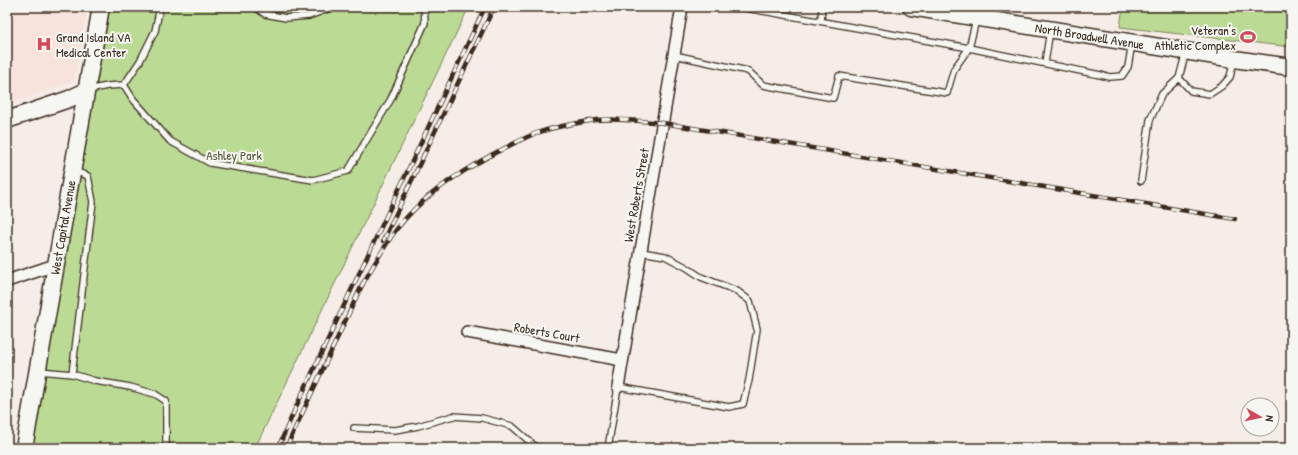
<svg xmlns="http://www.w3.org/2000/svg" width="1298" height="455" font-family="'Patrick Hand',sans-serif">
  <rect width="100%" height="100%" fill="#f7ede8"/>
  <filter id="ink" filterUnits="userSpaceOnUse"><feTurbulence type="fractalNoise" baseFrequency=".025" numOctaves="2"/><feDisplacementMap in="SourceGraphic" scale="8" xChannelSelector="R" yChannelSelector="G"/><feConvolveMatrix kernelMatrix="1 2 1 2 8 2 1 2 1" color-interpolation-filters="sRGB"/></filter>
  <g filter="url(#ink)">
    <path fill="#f8e3dc" d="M7,7H88L74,81L7,105Z"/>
    <g fill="#bbdb95" stroke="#7b825a">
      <path d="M110,7H469L255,448H32Z"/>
      <path d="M1123,7H1291V47L1120,27Z"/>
    </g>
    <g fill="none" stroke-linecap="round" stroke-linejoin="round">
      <defs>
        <g id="lane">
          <path d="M255,7L265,14L286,18L309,16L333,7"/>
          <path d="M740,7L969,48L1110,77L1122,76L1128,67L1132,43"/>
          <path d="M821,21L822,7"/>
          <path d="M674,55L748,71L763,85L833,98L839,76L947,93L954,69L969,48L976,20"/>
          <path d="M1045,63L1050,30"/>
          <path d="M1179,78L1191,91L1210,94L1222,86L1230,77L1234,60"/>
          <path d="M124,85L133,99L170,141L210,163L313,180L348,171L391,99L425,23L424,7"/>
          <path d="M124,85L140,61L155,31L160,7"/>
          <path d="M89,90L107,86L124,85"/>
          <path d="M1141,181L1150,120L1162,94L1179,78L1186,52"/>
          <path d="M40,371L72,374L95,381L130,387L155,394L166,401V448"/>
          <path d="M72,374L93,202L88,176L74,171"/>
          <path d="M354,428L395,430L418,426L453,416L482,418L512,426L537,448"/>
          <path d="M608,448L618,387L729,407L743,404L749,380L757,329L750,301L737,291L701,277L686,267L665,256L641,252"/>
        </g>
        <g id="street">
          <path d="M7,281L55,265"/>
          <path d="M467,332L622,360"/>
          <path d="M618,387L682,7"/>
        </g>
        <g id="secondary">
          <path id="s1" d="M911,7L1234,59L1291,67"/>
          <path d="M7,120L69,99L86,91"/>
          <path id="s2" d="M24,448L101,7"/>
        </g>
      </defs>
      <use href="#lane" stroke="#3b2a1e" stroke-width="8"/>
      <use href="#street" stroke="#3b2a1e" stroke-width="14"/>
      <use href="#secondary" stroke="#3b2a1e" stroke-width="19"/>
      <use href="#lane" stroke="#f6f6f2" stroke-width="5.5"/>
      <use href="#street" stroke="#f6f6f2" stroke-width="11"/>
      <use href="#secondary" stroke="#f6f6f2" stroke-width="16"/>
      <defs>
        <g id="rail">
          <path d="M383,241L494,7"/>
          <path d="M361,287C372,268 383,248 396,230C421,197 457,174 493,154C507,147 520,140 534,134C553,127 576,123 596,120C618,118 641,121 663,123L1235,219"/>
          <path d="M278,448L296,407L485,7"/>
          <path d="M286,448L363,283"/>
        </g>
      </defs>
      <use href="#rail" stroke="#3b2a1e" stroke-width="4.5"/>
      <use href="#rail" stroke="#f6f6f2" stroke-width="3" stroke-dasharray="9" stroke-linecap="butt"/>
    </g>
  </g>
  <defs>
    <symbol id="stadium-bare" viewBox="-9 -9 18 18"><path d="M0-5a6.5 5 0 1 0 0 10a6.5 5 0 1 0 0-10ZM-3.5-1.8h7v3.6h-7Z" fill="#d1495b" stroke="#f6f6f2" stroke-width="2.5" paint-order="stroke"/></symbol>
    <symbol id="hospital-bare" viewBox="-9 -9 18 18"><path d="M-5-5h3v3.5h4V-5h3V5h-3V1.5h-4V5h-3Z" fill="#d1495b" stroke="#f6f6f2" stroke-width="2.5" paint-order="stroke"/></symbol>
  </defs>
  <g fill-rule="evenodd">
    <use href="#stadium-bare" x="1237" y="26" width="22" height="22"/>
    <use href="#hospital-bare" x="33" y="33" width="22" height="22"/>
  </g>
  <g text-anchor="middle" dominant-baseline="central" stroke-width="4" stroke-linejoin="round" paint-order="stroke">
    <g font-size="13" fill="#3b2a1e" stroke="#f6f6f2" text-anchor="end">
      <text x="1236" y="30">Veteran's<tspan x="1236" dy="15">Athletic Complex</tspan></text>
      <text x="56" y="37" text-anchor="start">Grand Island VA<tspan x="56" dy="15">Medical Center</tspan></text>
    </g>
    <g font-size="13" fill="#3b2a1e" stroke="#f6f6f2">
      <text stroke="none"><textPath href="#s1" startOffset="181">North Broadwell Avenue</textPath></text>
      <text transform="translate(636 195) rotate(-80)">West Roberts Street</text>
      <text stroke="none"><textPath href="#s2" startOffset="224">West Capital Avenue</textPath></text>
      <text transform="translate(547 332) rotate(10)">Roberts Court</text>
    </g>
    <g font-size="13" fill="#5b563c" stroke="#f6f6f2">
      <text x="234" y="155">Ashley Park</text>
    </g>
  </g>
  <rect width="1298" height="455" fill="none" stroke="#f6f6f2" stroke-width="24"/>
  <rect x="12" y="12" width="1274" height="431" fill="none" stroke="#3b2a1e" stroke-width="1.5" filter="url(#ink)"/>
  <g transform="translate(1260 417) rotate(99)"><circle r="19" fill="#f6f6f2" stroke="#aba49d"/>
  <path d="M0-3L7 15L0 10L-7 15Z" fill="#d1495b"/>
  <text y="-6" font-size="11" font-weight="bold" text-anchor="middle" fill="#3b2a1e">N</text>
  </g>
</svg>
